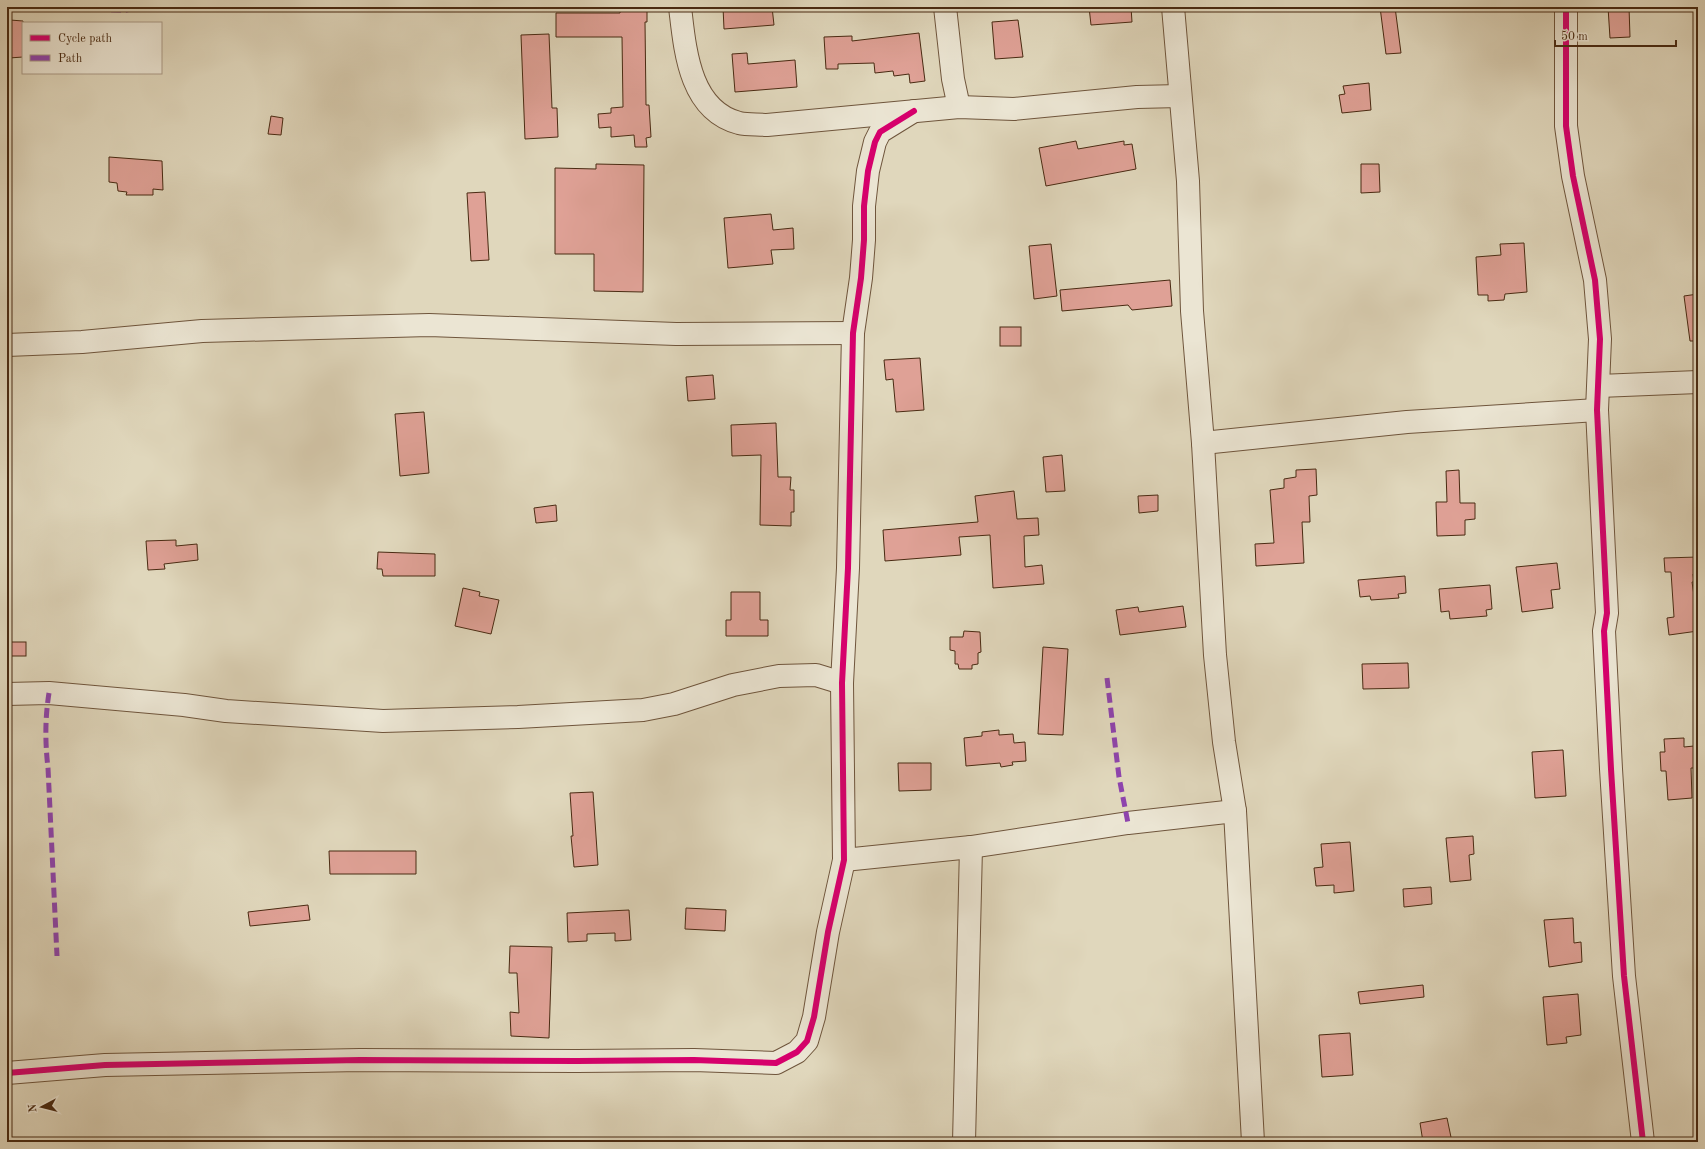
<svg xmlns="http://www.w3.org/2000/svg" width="1705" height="1149" font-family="'Old Standard TT',serif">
  <rect width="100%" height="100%" fill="#e0d7bc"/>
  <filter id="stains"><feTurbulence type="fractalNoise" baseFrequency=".005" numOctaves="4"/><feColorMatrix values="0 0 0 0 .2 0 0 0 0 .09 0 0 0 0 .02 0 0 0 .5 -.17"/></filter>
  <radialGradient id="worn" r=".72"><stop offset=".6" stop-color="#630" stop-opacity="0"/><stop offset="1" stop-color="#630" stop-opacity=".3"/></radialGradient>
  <g fill="#dfa196" stroke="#492a12">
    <path d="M647,7V22H645L646,105H649L651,137L646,138L647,147H635L634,135L611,137V127L599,128L598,114L611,113V108L623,107L622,37H556V13H620V8Z"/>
    <path d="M723,7H772L774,25L724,29Z"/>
    <path d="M1089,7H1131L1132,22L1091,25Z"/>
    <path d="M1380,7H1395L1401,53L1386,54Z"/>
    <path d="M1608,7H1629L1630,37L1610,38Z"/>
    <path d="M10,20L23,21V57L9,58Z"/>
    <path d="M1018,20L1023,57L995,59L992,22Z"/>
    <path d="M919,33L925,81L910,83L909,74L894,76L893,71L875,73L874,63L838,64V69H826L824,37L852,36V41Z"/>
    <path d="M549,34L552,108H557L558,137L525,139L521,35Z"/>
    <path d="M747,53L748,64L795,60L797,87L735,92L732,54Z"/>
    <path d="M1369,83L1371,110L1342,113L1339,95L1345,94L1343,86Z"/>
    <path d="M271,116L283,118L281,135L268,134Z"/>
    <path d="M1076,141L1078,149L1124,141V145L1132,144L1136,169L1046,186L1039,148Z"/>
    <path d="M109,157L162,161L163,190L153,189V195H126L127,192L118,191L117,183L109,182Z"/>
    <path d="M596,164L644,165L643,292L594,291V254H555V168L596,169Z"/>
    <path d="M1361,164H1379L1380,192L1361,193Z"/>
    <path d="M485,192L489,260L471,261L467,193Z"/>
    <path d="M771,214L773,230L793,228L794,249L771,250L773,264L728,268L724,218Z"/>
    <path d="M1524,243L1527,292L1505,294L1504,300L1488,301V295H1478L1476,257L1501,255L1500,244Z"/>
    <path d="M1051,244L1057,296L1034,299L1029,246Z"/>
    <path d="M1170,280L1172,306L1132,310L1128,305L1062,311L1060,290Z"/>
    <path d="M1698,294V341H1690L1684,296Z"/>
    <rect x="1000" y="327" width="21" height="19"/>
    <path d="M920,358L924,410L896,412L893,379L886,380L884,360Z"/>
    <path d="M713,375L715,399L688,401L686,377Z"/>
    <path d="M424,412L429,473L400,476L395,414Z"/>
    <path d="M776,423L778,477H791L790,490H794V512H791V526L760,525L761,455L732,456L731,425Z"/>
    <path d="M1062,455L1065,491L1046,492L1043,457Z"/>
    <path d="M1316,469L1317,495L1309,496L1310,522H1302L1304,563L1256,566L1255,544L1274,543L1270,490L1284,488V479L1296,477V470Z"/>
    <path d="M1459,470L1460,503H1475V519L1465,520V535L1437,536L1436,502H1447L1446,471Z"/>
    <path d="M1014,491L1017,519L1038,518L1039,535L1024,536L1025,567L1042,565L1044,584L993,588L990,535L959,537L961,555L885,561L883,530L978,522L975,496Z"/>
    <path d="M1158,495V511L1139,513L1138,496Z"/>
    <path d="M556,505L557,521L536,523L534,508Z"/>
    <path d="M176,540V546L197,544L198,560L164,564L165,569L148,570L146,541Z"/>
    <path d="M378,552L435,554V576H383L382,569H377Z"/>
    <path d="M1698,557V574H1693L1694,582H1692L1696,609H1698V631L1669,635L1667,618L1674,617L1671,572H1665L1664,558Z"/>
    <path d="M1557,563L1560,589L1551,590L1553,608L1522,612L1516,567Z"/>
    <path d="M1405,576L1406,593L1398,594L1399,598L1371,600L1370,596L1360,597L1358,580Z"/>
    <path d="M1490,585L1492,609L1486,610L1487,616L1450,619L1449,611L1441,612L1439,589Z"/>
    <path d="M463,588L480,592L479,596L499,600L491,634L455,626Z"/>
    <path d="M731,592H760V620H768V636H726V620H731Z"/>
    <path d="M1183,606L1186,627L1120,635L1116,610L1138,607L1139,612Z"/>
    <path d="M964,631L980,632L981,652L978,653V664L972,665V669H959L958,664H955V651L950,650V637H963Z"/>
    <rect x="7" y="642" width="19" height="14"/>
    <path d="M1043,647L1068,649L1063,735L1038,734Z"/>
    <path d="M1408,663L1409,688L1363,689L1362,664Z"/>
    <path d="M999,730V735L1013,734L1014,743L1025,742L1026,761L1012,762L1013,765L1001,767L1000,763L966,766L964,738L982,736V732Z"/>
    <path d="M1684,738V747L1694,746L1696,768H1691L1692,798L1668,800L1666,771H1661L1660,752H1665L1664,739Z"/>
    <path d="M1563,750L1566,796L1535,798L1532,752Z"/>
    <path d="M898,763H931V790L899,791Z"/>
    <path d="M593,792L598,865L574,867L571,836H573L570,793Z"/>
    <path d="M1473,836L1474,854L1469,855L1471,880L1450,882L1446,838Z"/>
    <path d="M1350,842L1354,891L1334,893V885L1316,886L1314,868L1323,867L1321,844Z"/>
    <path d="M329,851H416V874H330Z"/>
    <path d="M1431,887L1432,904L1404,907L1403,889Z"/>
    <path d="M308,905L310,920L250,926L248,912Z"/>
    <path d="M686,908L726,910L725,931L685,929Z"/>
    <path d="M629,910L631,940L615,941V933L587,934V941L568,942L567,913Z"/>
    <path d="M1573,918L1574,943L1581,942L1582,962L1549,967L1544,920Z"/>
    <path d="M510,946L552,947L549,1038L511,1036L510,1012L519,1013L517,973H509Z"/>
    <path d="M1423,985L1424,997L1360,1004L1358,992Z"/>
    <path d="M1578,994L1581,1035L1566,1037L1567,1043L1547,1045L1543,997Z"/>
    <path d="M1350,1033L1353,1075L1322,1077L1319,1035Z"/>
    <path d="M1447,1118L1452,1142H1423L1420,1123Z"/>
  </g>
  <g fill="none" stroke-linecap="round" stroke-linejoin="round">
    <defs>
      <g id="minor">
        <path d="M680,7C685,49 689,110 739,123C748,125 758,124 767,125L959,107L1014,109L1137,97L1180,96"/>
        <path d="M945,7L953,79L959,107"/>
        <path d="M1173,7L1188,181L1192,311L1203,443L1215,655L1224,742L1235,811L1253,1142"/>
        <path d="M1566,7V126L1573,176L1595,280L1600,339L1597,410L1607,613L1604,631L1611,769L1624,976L1643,1142"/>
        <path d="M7,345L82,342L202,331L429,325L676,334L853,333"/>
        <path d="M1599,386L1698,382"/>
        <path d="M1203,443L1407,422L1597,410"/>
        <path d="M7,694L49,693L184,705L226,711L383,721L518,717L643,710L674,704L733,685L779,676L816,675L842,683"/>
        <path d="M844,860L971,847L1128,823L1235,811"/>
        <path d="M7,1073L105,1065L360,1060L577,1061L694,1060L776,1063L797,1052L807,1041L814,1017L828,932L844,860L842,683L848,568L853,333L861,278L864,240V206L868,171L875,142L880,132L914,111"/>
        <path d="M964,1142L971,847"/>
      </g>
    </defs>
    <use href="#minor" stroke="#6f553c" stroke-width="24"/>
    <use href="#minor" stroke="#ebe5d3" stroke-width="22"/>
    <g stroke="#8e44ad" stroke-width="5" stroke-dasharray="10 5" stroke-linecap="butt">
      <path d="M81,9L126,10L142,7"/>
      <path d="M1107,678L1119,777L1128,823"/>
      <path d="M49,693C45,718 45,742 48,768L57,956"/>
    </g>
    <defs>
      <g id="cycleway">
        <path d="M1566,7V126L1573,176L1595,280L1600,339L1597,410L1607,613L1604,631L1611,769L1624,976L1643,1142"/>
        <path d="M7,1073L105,1065L360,1060L577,1061L694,1060L776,1063L797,1052L807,1041L814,1017L828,932L844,860L842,683L848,568L853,333L861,278L864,240V206L868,171L875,142L880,132L914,111"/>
      </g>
    </defs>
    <use href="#cycleway" stroke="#ebe5d3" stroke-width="8"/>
    <use href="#cycleway" stroke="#d6006c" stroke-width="6"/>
  </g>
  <rect width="1705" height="1149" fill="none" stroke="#e0d7bc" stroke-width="24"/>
  <rect x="8" y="8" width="1689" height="1133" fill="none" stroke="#492a12" stroke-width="2"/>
  <rect x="12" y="12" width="1681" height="1125" fill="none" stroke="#492a12"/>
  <rect x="22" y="22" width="140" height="52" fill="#ebe5d3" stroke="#aa9a86"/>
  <rect x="30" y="35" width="20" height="6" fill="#d6006c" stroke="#aa9a86"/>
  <text x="58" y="42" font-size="12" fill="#492a12">Cycle path</text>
  <rect x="30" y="55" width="20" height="6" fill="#8e44ad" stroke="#aa9a86"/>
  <text x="58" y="62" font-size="12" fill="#492a12">Path</text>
  <g transform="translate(42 1107) rotate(263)" stroke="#ebe5d3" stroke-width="3" paint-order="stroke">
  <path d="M0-3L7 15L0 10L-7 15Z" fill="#492a12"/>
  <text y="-6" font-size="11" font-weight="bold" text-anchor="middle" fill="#492a12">N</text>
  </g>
  <path d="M1555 40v6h121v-6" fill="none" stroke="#492a12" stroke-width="2"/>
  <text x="1561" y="40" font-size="12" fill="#492a12" stroke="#ebe5d3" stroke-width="3" paint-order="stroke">50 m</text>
  <rect width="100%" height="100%" filter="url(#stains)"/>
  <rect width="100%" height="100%" fill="url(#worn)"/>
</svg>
